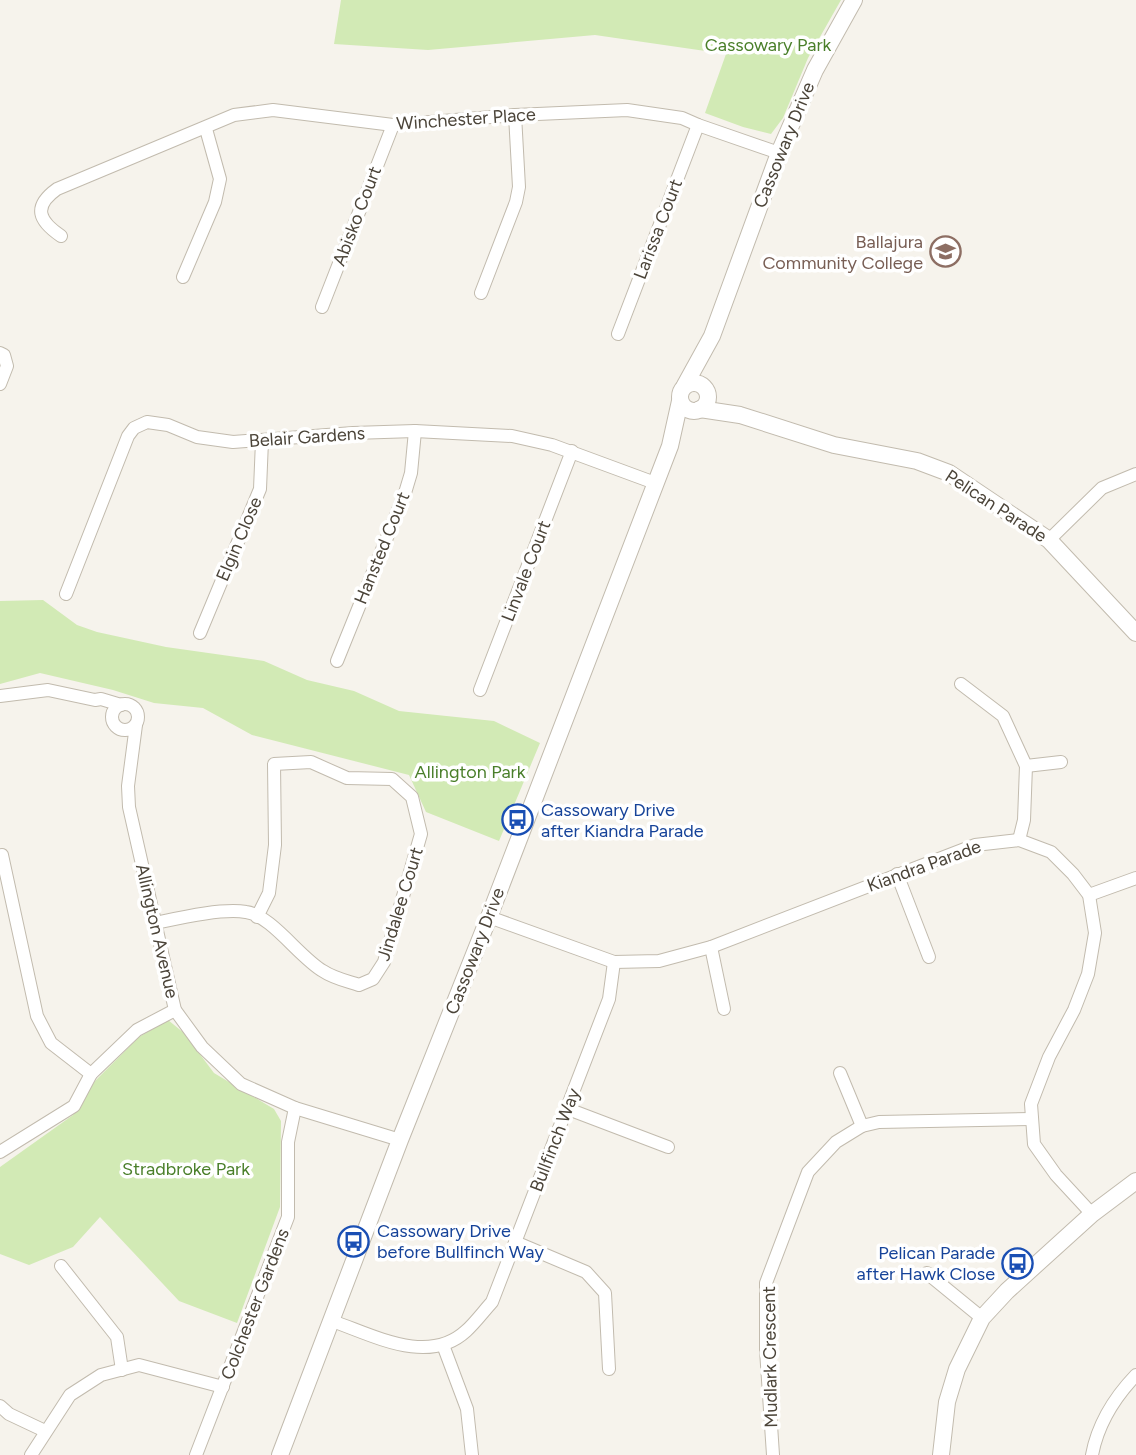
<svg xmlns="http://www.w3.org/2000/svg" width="1136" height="1455" font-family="Figtree,sans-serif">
  <rect width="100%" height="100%" fill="#f6f3ec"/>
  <g fill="#d2eab5">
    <path d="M341,0H841L808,58L783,118L771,134L743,127L705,113L726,54L595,35L428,50L334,44Z"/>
    <path d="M43,600L77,625L97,632L166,647L264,661L307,680L354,691L399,711L494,721L540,743L499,841L426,812L409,775L252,735L203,708L154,703L113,690L40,673L0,684V601Z"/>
    <path d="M168,1020L184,1033L214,1073L274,1109L281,1121L280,1207L237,1323L179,1301L100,1217L73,1247L29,1265L0,1254V1167L73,1115L95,1081L139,1037Z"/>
  </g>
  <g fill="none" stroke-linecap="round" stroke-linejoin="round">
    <defs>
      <g id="minor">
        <path d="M61,236C39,221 32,207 57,189L234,115L273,110L393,125L515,115L627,110L682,118L698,125L779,153"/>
        <path d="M183,277L215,202L220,179L206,129"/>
        <path d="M481,293L516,202L519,187L515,115"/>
        <path d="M322,307L393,125"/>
        <path d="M618,334L698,125"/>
        <path d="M0,353L4,355L7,366L0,384"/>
        <path d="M1049,540L1102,488L1136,474"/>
        <path d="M66,594L128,436L134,428L147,422L168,425L197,437L233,442L353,433L415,431L512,436L552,445L655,483"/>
        <path d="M200,633L260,489L262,441"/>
        <path d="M337,661L405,493L411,473L415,431"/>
        <path d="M961,684L1003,716L1026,766L1024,820L1019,840"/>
        <path d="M480,690L572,451"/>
        <path d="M0,696L48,690L95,700L101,699L121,705"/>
        <circle cx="125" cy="717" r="13"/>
        <path d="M136,725L128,786L129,807L175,1010L202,1047L241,1084L295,1108L400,1140"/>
        <path d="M1026,766L1061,762"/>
        <path d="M0,856L2,855L37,1016L51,1043L91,1074"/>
        <path d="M897,874L929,957"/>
        <path d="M1089,895L1136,878"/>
        <path d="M489,917L614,962L659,961L711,947L975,845L1019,840L1051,852L1073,874L1089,895L1095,933L1088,974L1074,1010L1049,1057L1031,1104L1034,1144L1056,1175L1092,1214"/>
        <path d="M155,923C179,918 222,908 246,912C271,915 300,958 323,971C333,978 347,981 359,985L373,979L384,962L421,834L412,797L392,779L347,778L311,762L274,764L275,845L269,893L257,917"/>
        <path d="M711,947L724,1009"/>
        <path d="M840,1073L862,1126"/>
        <path d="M568,1109L668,1147"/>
        <path d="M0,1152L74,1106L91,1074L137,1030L175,1010"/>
        <path d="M515,1242L586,1272L605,1293L609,1369"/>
        <path d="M61,1266L117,1337L122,1370"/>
        <path d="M927,1273L982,1318"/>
        <path d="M332,1321C373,1335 428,1366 466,1331C475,1323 483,1312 492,1302L609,999L614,962"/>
        <path d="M443,1345L467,1409L472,1455"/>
        <path d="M0,1406L9,1414L45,1431"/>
        <path d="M31,1455L70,1395L101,1375L139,1365L223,1387"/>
        <path d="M196,1455L288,1217V1142L295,1108"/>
        <path d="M773,1455L766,1350V1283L808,1172L836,1142L862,1126L879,1122L1032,1119"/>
        <path d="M1092,1455C1098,1423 1114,1398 1136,1375"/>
      </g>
      <g id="tertiary">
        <circle cx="694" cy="397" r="14"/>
        <path d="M685,385L712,336L779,153L815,70L854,0"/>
        <path d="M700,409L740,415L834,445L917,461L949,473L1049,540L1136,633"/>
        <path d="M280,1455L400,1140L489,917L670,446L680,401"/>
        <path d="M941,1455L947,1402L957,1369L982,1318L1007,1291L1092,1214L1136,1181"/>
      </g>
    </defs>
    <use href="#minor" stroke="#c2bbae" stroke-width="14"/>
    <use href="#tertiary" stroke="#c2bbae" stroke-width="18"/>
    <use href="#minor" stroke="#fff" stroke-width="12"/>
    <use href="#tertiary" stroke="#fff" stroke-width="16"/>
  </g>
  <defs>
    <symbol id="school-ring" viewBox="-11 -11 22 22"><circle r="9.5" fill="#fff" stroke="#8d6e63" stroke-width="1.5"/><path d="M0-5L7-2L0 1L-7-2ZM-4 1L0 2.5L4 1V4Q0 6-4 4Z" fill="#8d6e63"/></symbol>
    <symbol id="bus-ring" viewBox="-11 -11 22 22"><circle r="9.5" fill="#fff" stroke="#1a4fb4" stroke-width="1.5"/><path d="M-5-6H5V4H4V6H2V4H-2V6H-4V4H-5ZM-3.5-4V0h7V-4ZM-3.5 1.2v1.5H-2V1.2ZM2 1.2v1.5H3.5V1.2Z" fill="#1a4fb4"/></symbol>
  </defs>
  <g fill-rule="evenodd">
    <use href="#school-ring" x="928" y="234" width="35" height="35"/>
    <use href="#bus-ring" x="500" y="802" width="35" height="35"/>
    <use href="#bus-ring" x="336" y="1224" width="35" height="35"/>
    <use href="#bus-ring" x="1000" y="1246" width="35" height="35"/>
  </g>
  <g text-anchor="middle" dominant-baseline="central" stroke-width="7" stroke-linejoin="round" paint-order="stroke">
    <g font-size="18" fill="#4a7f2a" stroke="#fff">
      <text x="768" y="45">Cassowary Park</text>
      <text x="470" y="772">Allington Park</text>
      <text x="186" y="1169">Stradbroke Park</text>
    </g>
    <g font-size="18" fill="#4b4439" stroke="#fff">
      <text transform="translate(466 119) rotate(-4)">Winchester Place</text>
      <text transform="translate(784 145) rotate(-68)">Cassowary Drive</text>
      <text transform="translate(357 216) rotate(-69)">Abisko Court</text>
      <text transform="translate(658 229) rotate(-69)">Larissa Court</text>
      <text transform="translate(307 437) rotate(-4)">Belair Gardens</text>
      <text transform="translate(996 506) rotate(33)">Pelican Parade</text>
      <text transform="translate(239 539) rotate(-67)">Elgin Close</text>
      <text transform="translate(382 548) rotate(-68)">Hansted Court</text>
      <text transform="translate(526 571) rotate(-69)">Linvale Court</text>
      <text transform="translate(924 866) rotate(-20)">Kiandra Parade</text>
      <text transform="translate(400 904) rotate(-73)">Jindalee Court</text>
      <text transform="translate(157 931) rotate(77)">Allington Avenue</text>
      <text transform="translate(475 951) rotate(-69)">Cassowary Drive</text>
      <text transform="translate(555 1140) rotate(-69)">Bullfinch Way</text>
      <text transform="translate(255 1304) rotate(-69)">Colchester Gardens</text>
      <text transform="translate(770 1357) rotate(-91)">Mudlark Crescent</text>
    </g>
    <g font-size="18" fill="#785e54" stroke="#fff" text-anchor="end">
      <text x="923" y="242">Ballajura<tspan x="923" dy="21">Community College</tspan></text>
    </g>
    <g font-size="18" fill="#164399" stroke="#fff" text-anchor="start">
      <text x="541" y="810">Cassowary Drive<tspan x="541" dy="21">after Kiandra Parade</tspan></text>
      <text x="377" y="1231">Cassowary Drive<tspan x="377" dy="21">before Bullfinch Way</tspan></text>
      <text x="995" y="1253" text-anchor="end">Pelican Parade<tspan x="995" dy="21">after Hawk Close</tspan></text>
    </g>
  </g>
</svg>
